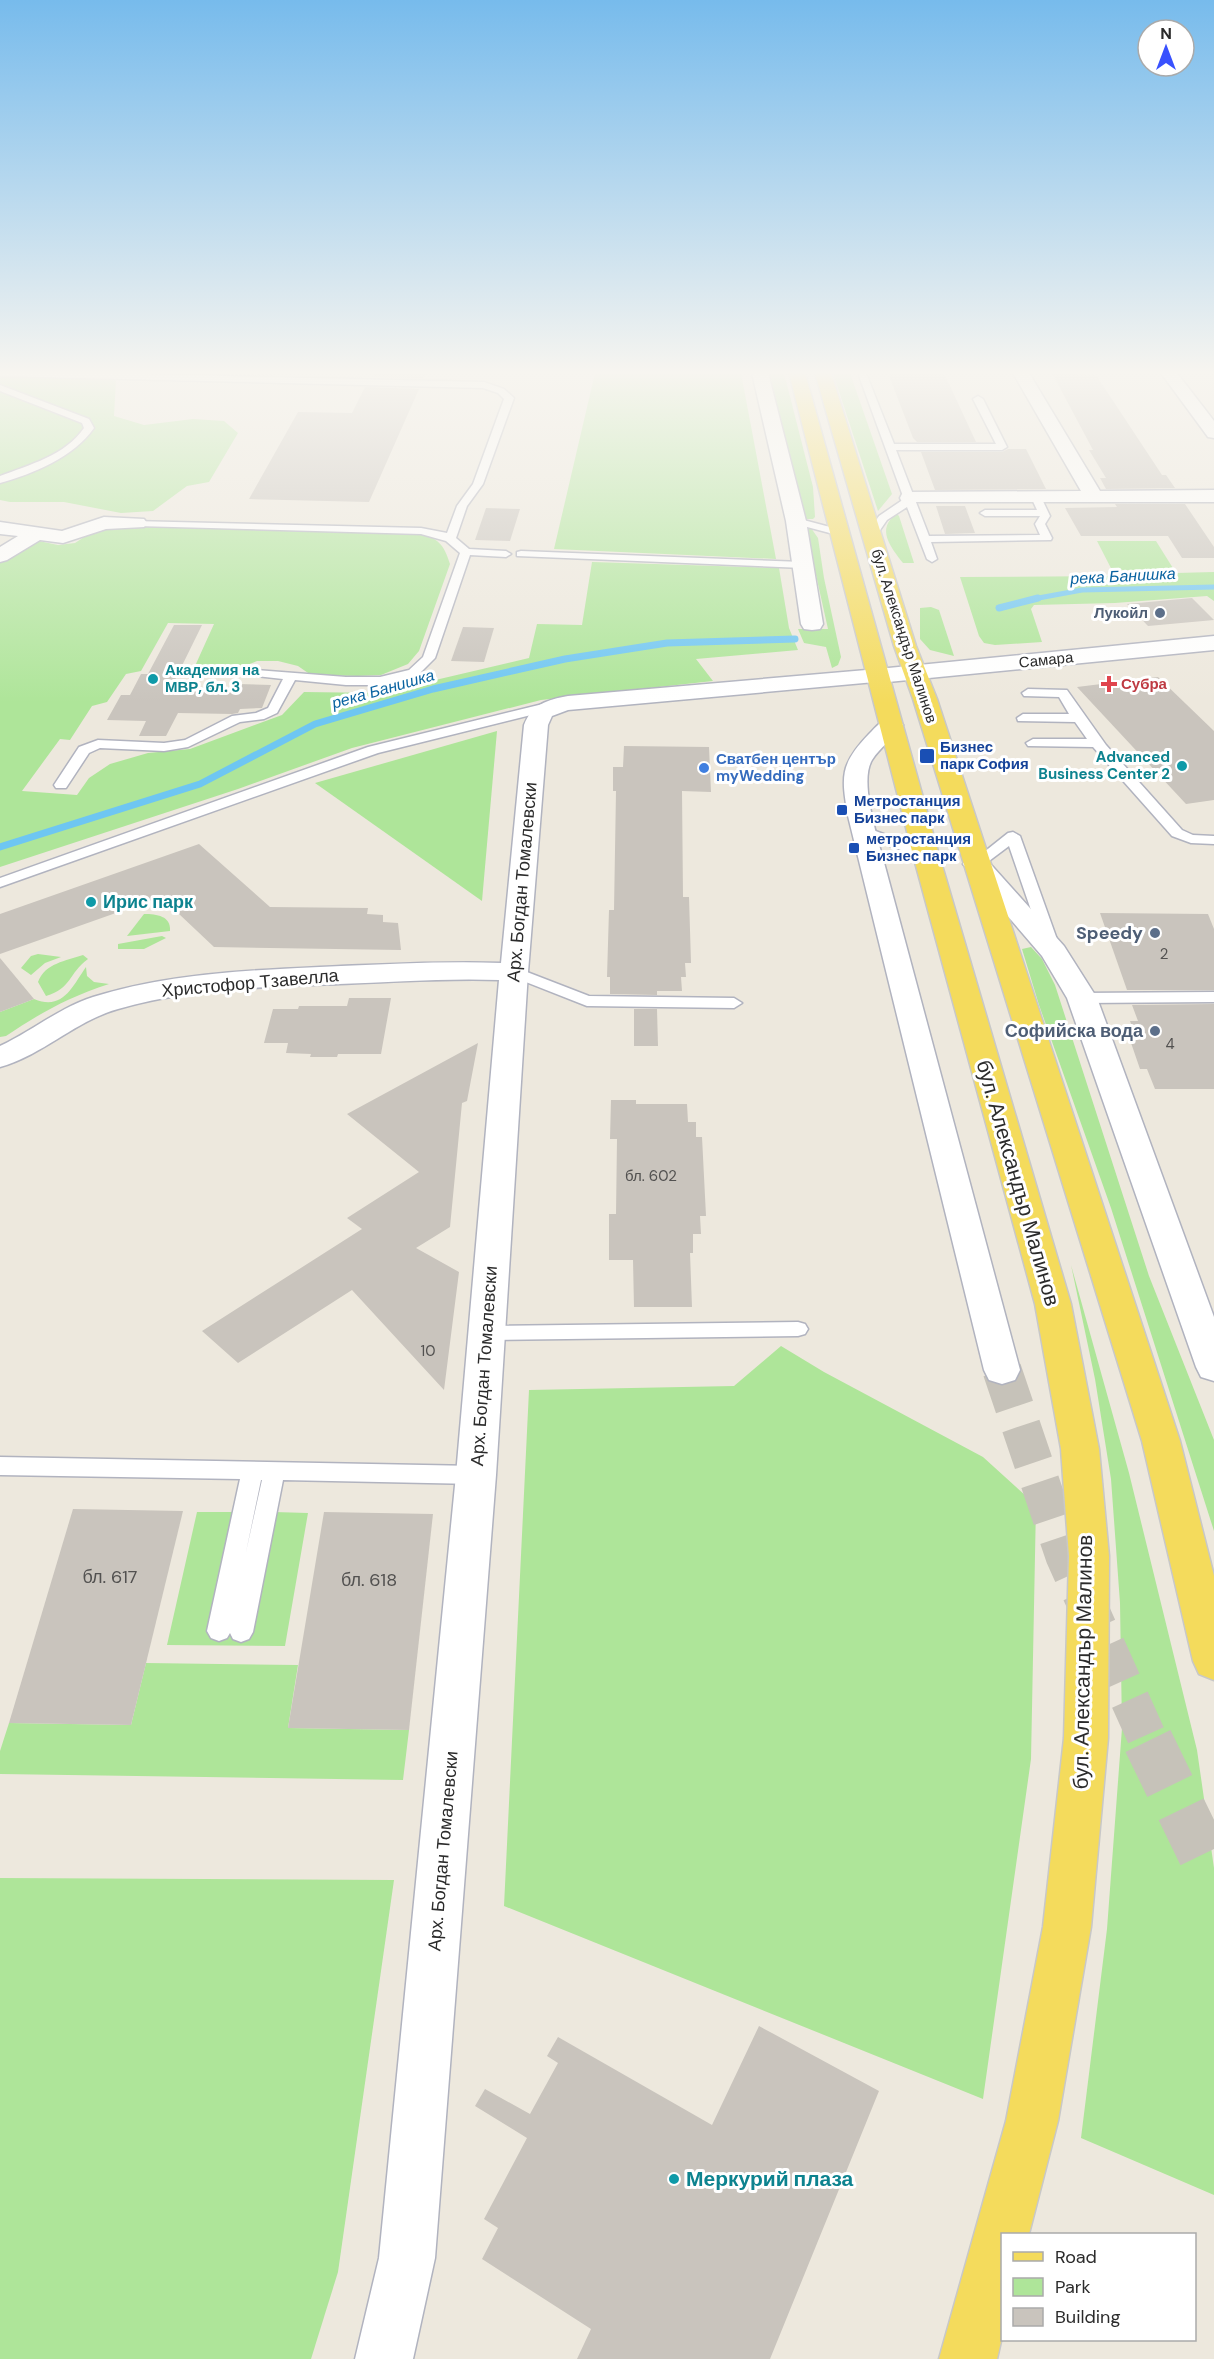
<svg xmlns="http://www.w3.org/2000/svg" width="1214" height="2359" font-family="'DM Sans',sans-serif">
  <rect width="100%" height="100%" fill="#ede8dd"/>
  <g fill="#aee599">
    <path d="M595,373H741L776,559L554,549Z"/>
    <path d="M768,373H784L813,487L815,517L813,519H804Z"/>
    <path d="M833,373H850L892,494L878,511Z"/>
    <path d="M0,376L116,380L114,416L144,425L193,419L224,421L238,433L209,482L187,486L153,511L121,513L64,502H10L0,500Z"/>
    <path d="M897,514L899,516L914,563H903C891,548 875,528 897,514Z"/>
    <path d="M119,525L418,533C438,538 444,544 450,564L419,651L408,664L381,675L358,676L311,675L298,666L278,661H257L242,667L195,666L214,624L168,623L141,671L126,674L107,702L92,706L70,740L60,739L22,791L77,795L89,778L110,764L148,753L190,749L282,715L304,692L380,693L529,658L537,624L582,625L592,562L779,568L789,628L798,650L696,659L713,681L541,700L352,748L238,789L0,867V562L34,540L58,545L75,543L98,528Z"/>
    <path d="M811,528L818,538L824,578L841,657L838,665L832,668L826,647L804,643L798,629H828L806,530Z"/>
    <path d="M1097,541H1156L1176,573L1214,572V601L1207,596L1115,603L1034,605L1031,609L1042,642L995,645L984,643L979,636L960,577L1115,576Z"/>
    <path d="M931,607L939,610L954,656L930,650L920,639V608Z"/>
    <path d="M497,731L482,901L315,783Z"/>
    <path d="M144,914C157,914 171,916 170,931L127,936Z"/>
    <path d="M162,936L166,938L144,949H118V944Z"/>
    <path d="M1031,947L1042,959L1055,985L1149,1276L1214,1440V1531L1111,1208L1039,1005L1022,949Z"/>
    <path d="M38,954L61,957L45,963L31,975L21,968L31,956Z"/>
    <path d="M83,955L88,959C68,974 72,988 46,996L38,982C45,963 66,961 83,955Z"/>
    <path d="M86,967L87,976L94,982L109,984C69,997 40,1013 6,1036L0,1037V1012L34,999C63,1011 72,987 86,967Z"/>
    <path d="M1071,1265L1129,1473L1197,1750L1214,1868V2195L1081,2138L1107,1929L1122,1728L1120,1603L1111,1479L1095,1379Z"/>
    <path d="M781,1346L824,1372L983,1457L1036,1505L1031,1759L983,2099L504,1906L529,1390L734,1386Z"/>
    <path d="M197,1512H233L208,1631L274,1512L308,1513L285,1646L167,1645Z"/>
    <path d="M146,1663L298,1665L288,1728L409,1730L403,1780L0,1774V1751L9,1723L131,1725Z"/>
    <path d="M0,1878L394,1880L338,2272L311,2359H0Z"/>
  </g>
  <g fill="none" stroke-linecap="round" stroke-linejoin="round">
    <path stroke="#6ec6f2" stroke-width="5" d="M1033,599L1082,590L1214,587"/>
    <g stroke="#6ec6f2" stroke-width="7">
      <path d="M999,608L1038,598"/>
      <path d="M0,847L200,784L315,724L433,689L565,659L667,643L795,639"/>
    </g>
  </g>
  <g fill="#c9c4bd">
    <path d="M373,373H426L423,378L371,377Z"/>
    <path d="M888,373H944L976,442H917L913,438Z"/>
    <path d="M1052,373L1096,375L1162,475H1166L1175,488L1106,489L1100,478H1106L1089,450H1093Z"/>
    <path d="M365,387L419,389L369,502L249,499L298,412L352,413Z"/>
    <path d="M1008,449H1026L1046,489L935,490L921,452H1002Z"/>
    <path d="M1115,504H1185L1214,547V558H1182L1168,536H1081L1065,508L1117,507Z"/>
    <path d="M936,506H965L975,533L945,534Z"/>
    <path d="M486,508L520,509L510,541L475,540Z"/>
    <path d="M1192,598L1214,620L1148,626L1127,604Z"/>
    <path d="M174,625H202L172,686L236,688L238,684L271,685L262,708L240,709L238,713L232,714L178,713L166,736H139L146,721L107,720L121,695H130L141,674H148Z"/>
    <path d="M463,627L494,628L484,662L451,661Z"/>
    <path d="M1158,677L1214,731V800L1186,804L1077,687Z"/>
    <path d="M624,746L709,747L711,792L682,791L683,897H689L691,963H685L686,977H681L682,991H657V995L610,994V977H607L609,910H614L616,791H613V767H623Z"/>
    <path d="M199,844L270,907L368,908L367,914L383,915V922L398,923L401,950L214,947L161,897L0,954V914Z"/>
    <path d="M1100,913L1208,914L1214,929V990H1127Z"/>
    <path d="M0,958L34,999L0,1012Z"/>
    <path d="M349,998H391L381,1054H338L337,1057H310L311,1054L286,1053L288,1043H264L273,1009H298L299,1006H347Z"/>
    <path d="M1214,1004V1089H1155L1147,1069H1140L1130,1040H1137L1130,1021H1138L1132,1005Z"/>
    <path d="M634,1009H657L658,1046H634Z"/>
    <path d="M478,1043L467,1101L462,1103L450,1227L416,1248L459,1272L444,1390L352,1290L238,1363L202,1331L362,1229L347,1218L419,1172L347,1114Z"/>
    <path d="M611,1100H636V1104H687L688,1122H696V1137H702L706,1216H700L701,1234H693V1253H690L692,1307H634L633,1260H609V1214H616L617,1139H610Z"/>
    <path d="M73,1509L183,1511L131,1725L9,1723Z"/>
    <path d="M324,1512L433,1514L409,1730L288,1728Z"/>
    <path d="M759,2026L879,2091L770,2359H577L591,2329L482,2259L498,2228L484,2219L527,2138L475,2106L485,2089L530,2114L558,2063L547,2056L558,2037L712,2125Z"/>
  </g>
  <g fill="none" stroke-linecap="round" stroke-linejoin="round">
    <path stroke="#c6c2b9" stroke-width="39" stroke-dasharray="39 20" stroke-linecap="butt" d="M1002,1370L1065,1556L1149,1742"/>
    <path stroke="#c6c2b9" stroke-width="50" stroke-dasharray="50 26" stroke-linecap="butt" d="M1148,1741L1214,1877"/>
    <defs>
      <g id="service">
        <path d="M0,373H97L484,382L504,389L514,398L483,484L467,506L456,538L469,549L506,551L511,554L506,557L470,555L435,658L417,676L380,685H346L295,680L277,713L264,719L240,722L188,747L164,751L100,748L89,753L66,788H56L54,785L79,747L98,740L164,743L185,740L232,716L256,713L268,708L283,679L256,676V670L346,677H380L409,670L423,657L460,553L446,541L421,534L137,526L133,525V521L421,528L447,533L457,506L473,484L504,399L498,393L483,388L0,376Z"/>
        <path d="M858,373H866L894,444H996L973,399L978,396L983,399L1007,447L1002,450H896L929,536L1040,535L1035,524L1040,516H985L980,513L985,510H1037L1031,497L1036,494L1041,497L1050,516L1045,524L1052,538L1051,540L931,542L937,559L932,562L927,559L907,507L887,520L876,536H868L867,534L879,516L904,499Z"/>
        <path d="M0,385L89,419L94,428C74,457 33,474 0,483V476C29,465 66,455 84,428L82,423L0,391Z"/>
        <path d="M796,518L845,531L846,533L841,536L792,523V519Z"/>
        <path d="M521,551L803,562L809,565L803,568L517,556V552Z"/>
        <path d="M1028,689L1067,690L1106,745L1182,830L1193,835L1214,836V844L1191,843L1172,836L1093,747L1028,746L1026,743L1033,739H1087L1075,722L1018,721L1017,718L1023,714H1069L1059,697L1024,696L1022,693Z"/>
        <path d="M547,703L553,707L551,710L378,753L0,887V878L368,747Z"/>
        <path d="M865,827L931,852L933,855L931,858H921L860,834L858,831Z"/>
        <path d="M1013,832L1020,836L1059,945L1056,948H1046L1043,945L1009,846L981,867H971L969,864L1008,833Z"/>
        <path d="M514,967L589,996L734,998L742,1003L734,1008L587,1006L508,975L506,972Z"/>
        <path d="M1214,992V1002L1082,1003L1074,998L1082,993Z"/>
        <path d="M798,1322L805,1324L808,1329L805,1334L798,1336L486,1340L479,1338L476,1333L479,1328L486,1326Z"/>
        <path d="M0,1457L476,1466L484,1469L487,1475L484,1481L476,1484L283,1480L253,1632L249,1639L241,1642L233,1639L230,1633L227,1638L219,1641L211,1638L207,1631L240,1479L0,1475ZM261,1480H262L246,1552Z"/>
      </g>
      <g id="minor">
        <path d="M752,373H768L806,521L823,624L820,629L812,630L804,629L801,624L786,521Z"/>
        <path d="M1013,373H1029L1100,491L1214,490V502H902L900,498L902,494L909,492L1081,491Z"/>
        <path d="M104,517L144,519L147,523L144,527L106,529L63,543L40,540L7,560L0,562V547L18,536L0,534V522L62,531Z"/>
        <path d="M878,669L886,671L889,676L886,681L568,710L552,716L548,725L528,972L496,1475L435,2258L413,2359H355L379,2258L456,1475L499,980C446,978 393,982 339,984C266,987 190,988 118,1009C75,1021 43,1055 0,1067V1046C32,1031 59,1008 93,997C173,972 258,970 341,966C394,964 447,961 501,963L524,725C532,704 547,700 568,696Z"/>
        <path d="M891,718L899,720L903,725C894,738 880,747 872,760C858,783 880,845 886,870L1020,1370L1015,1380L1002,1384L989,1380L984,1370L848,816C841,776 840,764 869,734C876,727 881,720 891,718Z"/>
        <path d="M976,856L985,858L1064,946L1097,998L1214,1317V1381L1201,1377L1196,1367L1067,998L1042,956L963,864L967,858Z"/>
      </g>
      <g id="tertiary">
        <path d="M1161,373H1177L1214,421V438L1208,437Z"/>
        <path d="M1214,636V650L878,683L870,681L867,676L870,671L878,669Z"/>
      </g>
      <g id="primary">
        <path d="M789,373H805L939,855L1071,1304L1099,1449L1109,1556L1108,1738L1091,1927L1058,2121L1029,2234H1002V2337L997,2359H939L1006,2121L1043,1927L1064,1738L1069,1556L1063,1477L1061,1449L1035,1304L913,855Z"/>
        <path d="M815,373H831L916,646L937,699L1180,1441L1214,1576V1680L1199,1674L1193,1661L1142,1441L913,699L894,646Z"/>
      </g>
    </defs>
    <use href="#service" stroke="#b1b3bf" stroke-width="3"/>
    <use href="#minor" stroke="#b1b3bf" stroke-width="3"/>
    <use href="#tertiary" stroke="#b1b3bf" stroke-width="3"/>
    <use href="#primary" stroke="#c8c8c8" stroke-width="3"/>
    <use href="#service" fill="#fff" fill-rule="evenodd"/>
    <use href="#minor" fill="#fff" fill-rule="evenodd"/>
    <use href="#tertiary" fill="#fff" fill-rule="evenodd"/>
    <use href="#primary" fill="#f4db5c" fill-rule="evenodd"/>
  </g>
  <linearGradient id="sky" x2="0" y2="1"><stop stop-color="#77bbec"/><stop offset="0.53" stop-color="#f7f5f0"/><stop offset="1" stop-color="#f7f5f0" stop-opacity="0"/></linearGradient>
  <rect width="1214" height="703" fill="url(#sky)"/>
  <g fill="#5c6f8a" stroke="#fff" stroke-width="2">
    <circle cx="1160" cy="613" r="6"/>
    <circle cx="1155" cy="933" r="6"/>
    <circle cx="1155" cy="1031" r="6"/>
  </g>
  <g fill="#0f9aa8" stroke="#fff" stroke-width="2">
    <circle cx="153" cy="679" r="6"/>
    <circle cx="1182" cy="766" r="6"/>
    <circle cx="91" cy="902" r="6"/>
    <circle cx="674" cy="2179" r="6"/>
  </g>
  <path fill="#e0444e" stroke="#fff" stroke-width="2" d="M1106 675h6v6h6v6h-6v6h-6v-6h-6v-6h6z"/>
  <g fill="#1a4fb4" stroke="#fff" stroke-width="2">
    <rect x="919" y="748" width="16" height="16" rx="3"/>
    <rect x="836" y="804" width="12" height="12" rx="3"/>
    <rect x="848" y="842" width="12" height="12" rx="3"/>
  </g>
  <circle fill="#3f7fe0" stroke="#fff" stroke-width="2" cx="704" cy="768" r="6"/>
  <g text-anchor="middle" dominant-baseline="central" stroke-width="6" stroke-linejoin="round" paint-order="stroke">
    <g font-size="15" font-weight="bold" fill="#4e5e75" stroke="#fff" text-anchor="end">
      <text x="1148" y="613">Лукойл</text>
    </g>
    <g font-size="15" fill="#2b2b2b" stroke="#fff">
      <text transform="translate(904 636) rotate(72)">бул. Александър Малинов</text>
      <text transform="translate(1046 660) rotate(-6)">Самара</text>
    </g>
    <g font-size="15" font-weight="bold" fill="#0d838f" stroke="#fff" text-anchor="start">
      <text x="165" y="670">Академия на<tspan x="165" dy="17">МВР, бл. 3</tspan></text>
      <text x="1170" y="757" text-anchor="end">Advanced<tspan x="1170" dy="17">Business Center 2</tspan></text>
    </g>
    <g font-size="15" font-weight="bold" fill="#be3a42" stroke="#fff" text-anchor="start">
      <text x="1121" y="684">Субра</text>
    </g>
    <g font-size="15" font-weight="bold" fill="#164399" stroke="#fff" text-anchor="start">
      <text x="940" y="747">Бизнес<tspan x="940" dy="17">парк София</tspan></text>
      <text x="854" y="801">Метростанция<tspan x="854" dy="17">Бизнес парк</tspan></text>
      <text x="866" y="839">метростанция<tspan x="866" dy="17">Бизнес парк</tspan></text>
    </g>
    <g font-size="15" font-weight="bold" fill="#366cbe" stroke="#fff" text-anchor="start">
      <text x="716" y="759">Сватбен център<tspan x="716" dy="17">myWedding</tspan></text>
    </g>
    <g font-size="15" fill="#525150">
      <text x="1164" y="954">2</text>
      <text x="1170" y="1044">4</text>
      <text x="651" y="1176">бл. 602</text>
      <text x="428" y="1351">10</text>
    </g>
    <g font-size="16" font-style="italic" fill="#0a63a1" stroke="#fff">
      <text transform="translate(1123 576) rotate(-3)">река Банишка</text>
      <text transform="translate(383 689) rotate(-16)">река Банишка</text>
    </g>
    <g font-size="18" fill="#2b2b2b" stroke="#fff">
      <text transform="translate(522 882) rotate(-85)">Арх. Богдан Томалевски</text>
      <text transform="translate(250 983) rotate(-5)">Христофор Тзавелла</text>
      <text transform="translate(484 1366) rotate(-86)">Арх. Богдан Томалевски</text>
      <text transform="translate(443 1851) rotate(-85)">Арх. Богдан Томалевски</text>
    </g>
    <g font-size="18" font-weight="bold" fill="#0d838f" stroke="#fff" text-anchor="start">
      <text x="103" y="902">Ирис парк</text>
    </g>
    <g font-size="18" font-weight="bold" fill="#4e5e75" stroke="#fff" text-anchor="end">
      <text x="1143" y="933">Speedy</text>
      <text x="1143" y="1031">Софийска вода</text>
    </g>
    <g font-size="18" fill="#525150">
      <text x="110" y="1577">бл. 617</text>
      <text x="369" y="1580">бл. 618</text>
    </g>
    <g font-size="21" fill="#2b2b2b" stroke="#fff">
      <text transform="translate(1018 1183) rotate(74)">бул. Александър Малинов</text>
      <text transform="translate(1083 1662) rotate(-89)">бул. Александър Малинов</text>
    </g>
    <g font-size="21" font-weight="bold" fill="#0d838f" stroke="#fff" text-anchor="start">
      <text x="686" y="2179">Меркурий плаза</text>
    </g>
  </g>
  <rect x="1001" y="2233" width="195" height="108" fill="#ffffff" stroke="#aaaaaa" stroke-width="1.5"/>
  <rect x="1013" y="2252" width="30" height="9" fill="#f4db5c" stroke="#aaaaaa" stroke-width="1.5"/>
  <text x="1055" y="2263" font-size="18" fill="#2b2b2b">Road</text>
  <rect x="1013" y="2278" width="30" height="18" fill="#aee599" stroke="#aaaaaa" stroke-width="1.5"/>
  <text x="1055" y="2293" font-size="18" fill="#2b2b2b">Park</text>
  <rect x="1013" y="2308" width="30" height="18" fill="#c9c4bd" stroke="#aaaaaa" stroke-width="1.5"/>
  <text x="1055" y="2323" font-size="18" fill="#2b2b2b">Building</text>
  <g transform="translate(1166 48)"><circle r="28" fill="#ffffff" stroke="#aaaaaa" stroke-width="1.5"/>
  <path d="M0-4.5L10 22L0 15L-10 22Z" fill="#3951fe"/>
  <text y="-9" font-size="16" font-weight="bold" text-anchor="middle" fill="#2b2b2b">N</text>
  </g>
</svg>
